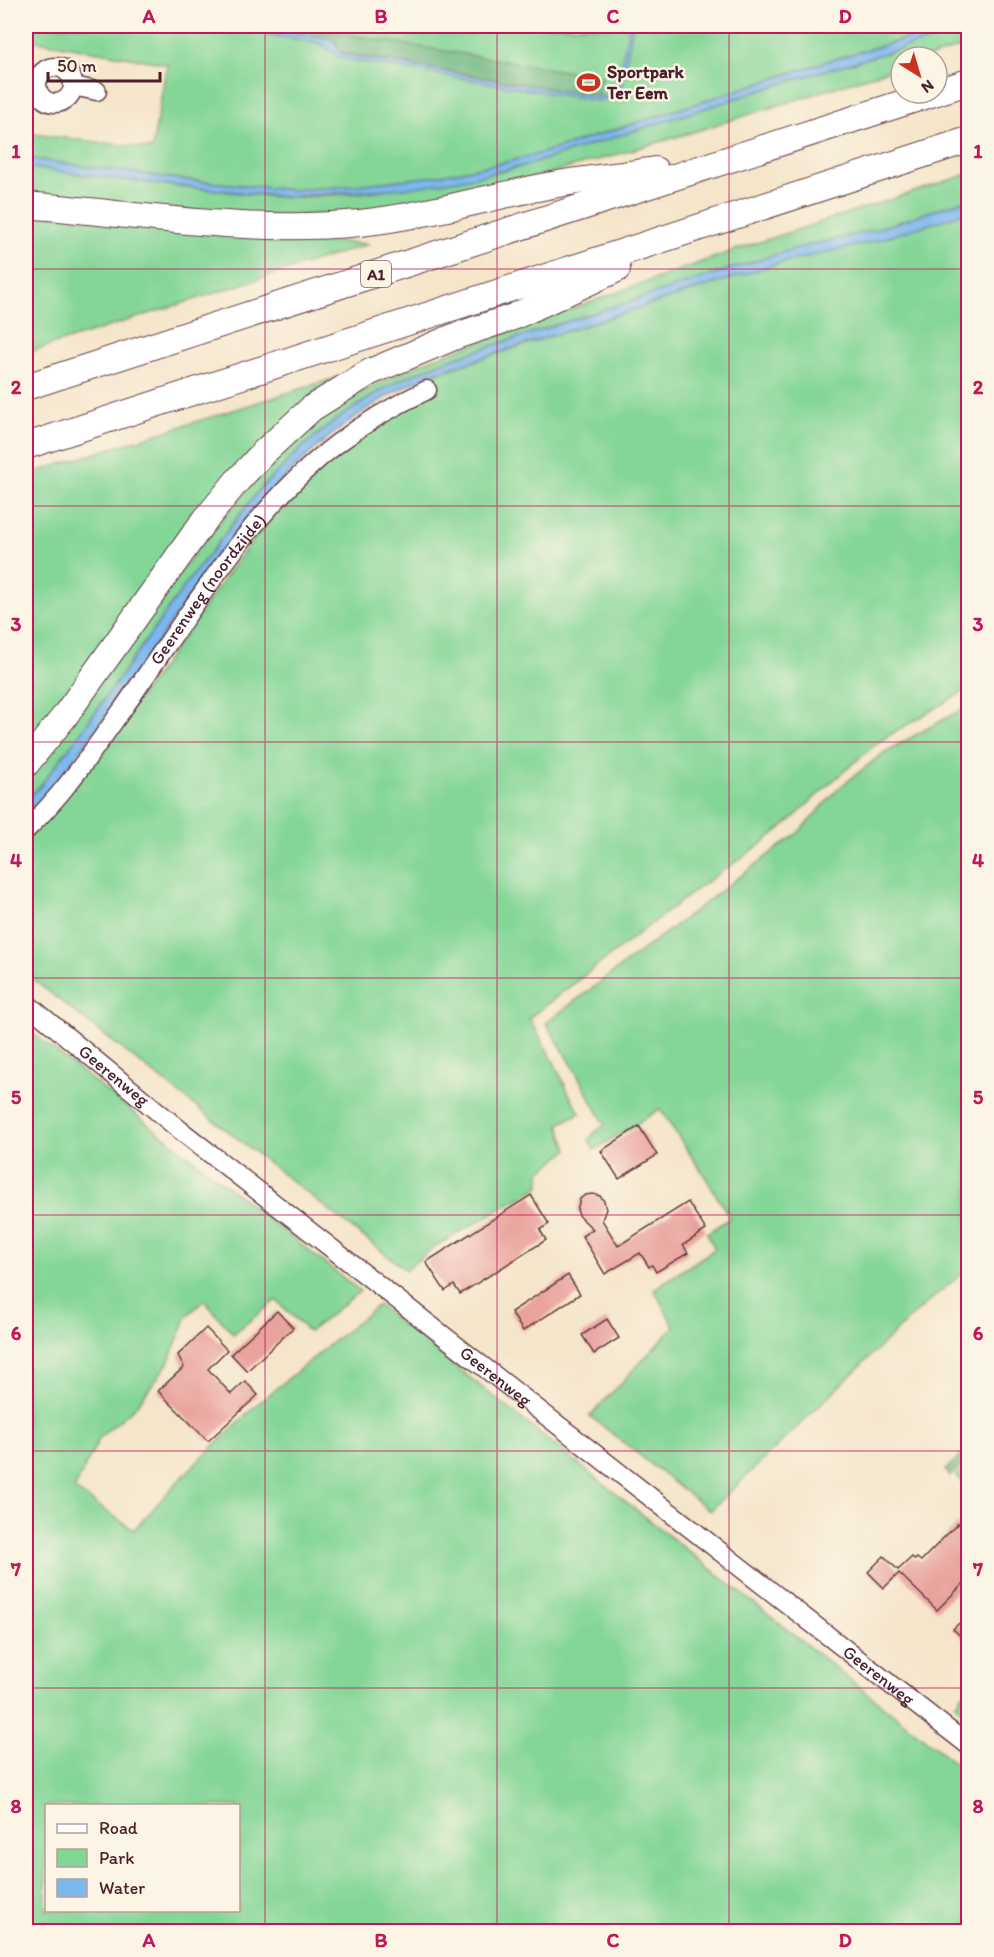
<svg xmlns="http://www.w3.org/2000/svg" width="994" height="1957" font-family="Itim,sans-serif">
  <rect width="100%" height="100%" fill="#fcf5e5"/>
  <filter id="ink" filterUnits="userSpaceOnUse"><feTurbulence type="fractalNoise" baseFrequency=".0167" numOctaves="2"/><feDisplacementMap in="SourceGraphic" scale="12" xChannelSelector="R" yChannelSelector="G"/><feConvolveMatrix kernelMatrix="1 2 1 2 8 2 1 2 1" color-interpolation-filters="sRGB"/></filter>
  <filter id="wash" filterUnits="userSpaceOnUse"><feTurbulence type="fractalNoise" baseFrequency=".008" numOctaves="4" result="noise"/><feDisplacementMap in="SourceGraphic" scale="24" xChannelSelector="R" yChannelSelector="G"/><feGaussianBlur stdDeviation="1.35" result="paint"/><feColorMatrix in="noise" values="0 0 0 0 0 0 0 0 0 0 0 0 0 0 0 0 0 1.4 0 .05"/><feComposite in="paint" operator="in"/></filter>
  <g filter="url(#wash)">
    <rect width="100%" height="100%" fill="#f5e5ca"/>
    <g fill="#84d697" stroke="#677a61" stroke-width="1.5" fill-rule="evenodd">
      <path d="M26,26H952L834,59L549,151L507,162L436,176L340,187L291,190L186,180L26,158V133L152,149L167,64L26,39Z"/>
      <path d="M968,29V45L930,57H901V66C792,101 683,137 572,167C501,186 428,205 355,212C246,223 134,204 26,194V167L140,182L268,196L302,197L362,193L500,172L531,164L803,77Z"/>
      <path d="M968,174V199L874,230L797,248L733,268L448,360L400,380L377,393L337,419L307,443L259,490L186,584L79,735L40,786L26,801V781L48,754C103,677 156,599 216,526C245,491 273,455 310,427C346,398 387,378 429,360L738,249Z"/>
      <path d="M968,212V689L881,740L829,784L790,821L760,845L698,888L529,1018L554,1062L569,1094L580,1113L559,1124L568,1150L540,1172V1186L434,1247L406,1270L26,974V839L150,684L235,563L281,504L327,458L430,391L425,377L779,263L865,244Z"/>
      <path d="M26,213L310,240L369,244L26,353Z"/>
      <path d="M345,375L304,404L26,752V475Z"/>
      <path d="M968,706V1268L912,1316L710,1511L590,1416L674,1327L654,1289L715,1249L707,1233L730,1218L708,1181L660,1109L594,1150L589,1140L594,1133L605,1125L568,1058L546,1023L799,832L839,788L885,752Z"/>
      <path d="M26,1028L360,1291L309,1332L276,1300L233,1334L204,1300L187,1316L168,1363L155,1381L135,1407L100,1437L74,1489L134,1530L180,1479L255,1406L378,1305L968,1773V1931H26ZM46,1806H238V1910H46Z"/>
      <path d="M968,1462V1488L956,1475Z"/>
      <path d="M968,1688V1715L955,1704Z"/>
    </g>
    <g fill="#6bb780" stroke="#5a6b56" stroke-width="1.5">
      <path d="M255,26H296L602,77L598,97L342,53L339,51L335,40Z"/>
      <path d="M968,1448V1459L950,1476L945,1470Z"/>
    </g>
    <g fill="#7bb8ee" stroke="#626c8c" stroke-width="1.5">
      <path d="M216,26H255L333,39L339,51L342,54L598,97L612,94L617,88L629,26H633L621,88L614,97L597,101L340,58L320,43Z"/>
      <path d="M952,26H968V29L803,77L531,164L475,177L416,187L286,197L140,182L26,167V158L186,180L291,190L340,187L436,176L507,162L549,151L834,59Z"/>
      <path d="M968,199V212L865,244L779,263L432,374C240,454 160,673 26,816V801L40,786L79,735L186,584L259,490L307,443L337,419L377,393L400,380L448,360L733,268L797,248L874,230Z"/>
    </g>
    <g id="blocks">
      <g fill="#e9a39d">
        <path d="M639,1126L657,1155L619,1179L601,1151Z"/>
        <path d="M593,1194L600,1196L604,1201L606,1209L602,1220L618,1246L688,1202L706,1230L683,1245L688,1253L656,1272L652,1265L649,1267L640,1253L605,1274L582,1236L593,1229L580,1217L577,1210L580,1199L585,1195Z"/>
        <path d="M531,1195L549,1224L540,1230L546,1240L460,1294L454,1285L445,1291L426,1262Z"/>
        <path d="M568,1275L580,1294L523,1331L511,1312Z"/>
        <path d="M277,1311L293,1328L247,1371L231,1354Z"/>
        <path d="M607,1319L619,1338L594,1354L582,1335Z"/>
        <path d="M206,1328L227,1350L208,1369L231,1394L245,1381L258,1395L208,1441L158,1391L184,1367L178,1355Z"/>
        <path d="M958,1523L969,1534V1578L937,1610L899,1573L884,1588L868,1572L884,1556L898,1570L912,1557L915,1560L917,1558L921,1561Z"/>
        <path d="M969,1614V1644L953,1629Z"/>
      </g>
    </g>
  </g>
  <g filter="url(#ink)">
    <use href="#blocks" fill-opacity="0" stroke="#643d43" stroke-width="1.5"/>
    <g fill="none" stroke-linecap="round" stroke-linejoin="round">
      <defs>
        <g id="minor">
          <circle cx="55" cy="85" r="18"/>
          <path d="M73,86L97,91"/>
          <path id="s1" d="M26,830C63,795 92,752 122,710C185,621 250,509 338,443C366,422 395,405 427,390"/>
          <path id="s2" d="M26,1003L180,1130L968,1745"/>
        </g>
        <g id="highway">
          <path d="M937,92L968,82"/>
          <path d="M26,205C137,214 248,234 360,223C424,216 485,198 547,186C583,179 619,176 655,170"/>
          <path d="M26,387L934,93"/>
          <path d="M26,446L968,140"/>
          <path d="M26,764L64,717L201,525L237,481L263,453L312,408L370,372L456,336L513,317L617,269"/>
        </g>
      </defs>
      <use href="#minor" stroke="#643d43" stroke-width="21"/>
      <use href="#highway" stroke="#643d43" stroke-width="28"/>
      <use href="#minor" stroke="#fff" stroke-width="18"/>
      <use href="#highway" stroke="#fff" stroke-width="26"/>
    </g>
  </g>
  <path fill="none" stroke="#c2185b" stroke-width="1.5" stroke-opacity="0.55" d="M265,26V1932M497,26V1932M729,26V1932M26,269H968M26,506H968M26,742H968M26,978H968M26,1215H968M26,1451H968M26,1688H968"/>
  <defs>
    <symbol id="stadium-bare" viewBox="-9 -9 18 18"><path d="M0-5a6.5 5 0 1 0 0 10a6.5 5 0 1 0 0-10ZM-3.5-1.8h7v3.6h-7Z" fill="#c8321e" stroke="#fcf5e5" stroke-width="2.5" paint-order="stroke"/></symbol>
  </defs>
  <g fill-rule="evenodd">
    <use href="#stadium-bare" x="572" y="66" width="33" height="33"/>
  </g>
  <g text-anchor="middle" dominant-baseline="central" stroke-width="5" stroke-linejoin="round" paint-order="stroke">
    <rect fill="#fcf5e5" stroke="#7f5f63" stroke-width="1.5" x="361" y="261" width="30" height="26" rx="4.5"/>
    <g font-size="16" font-weight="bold" fill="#4a1f2b">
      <text x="376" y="274">A1</text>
    </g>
    <g font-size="18" font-weight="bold" fill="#4a1f2b" stroke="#fcf5e5" text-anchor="start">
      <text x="607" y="72">Sportpark<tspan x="607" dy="21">Ter Eem</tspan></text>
    </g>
    <g font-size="18" fill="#4a1f2b" stroke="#fcf5e5">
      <text stroke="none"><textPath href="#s1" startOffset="302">Geerenweg (noordzijde)</textPath></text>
      <text stroke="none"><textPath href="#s2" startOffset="114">Geerenweg</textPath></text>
      <text stroke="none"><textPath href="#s2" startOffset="600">Geerenweg</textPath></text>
      <text stroke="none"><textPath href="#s2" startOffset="1086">Geerenweg</textPath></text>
    </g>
  </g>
  <rect width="994" height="1957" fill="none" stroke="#fcf5e5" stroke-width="66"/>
  <rect x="45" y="1804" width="195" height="108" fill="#fcf5e5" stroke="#b59f9b" stroke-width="1.5"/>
  <rect x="57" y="1824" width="30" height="9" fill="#ffffff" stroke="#b59f9b" stroke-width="1.5"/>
  <text x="99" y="1834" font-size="18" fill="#4a1f2b">Road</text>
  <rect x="57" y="1849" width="30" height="18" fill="#84d697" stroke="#b59f9b" stroke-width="1.5"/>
  <text x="99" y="1864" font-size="18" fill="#4a1f2b">Park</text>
  <rect x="57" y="1879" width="30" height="18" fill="#7bb8ee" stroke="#b59f9b" stroke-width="1.5"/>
  <text x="99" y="1894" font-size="18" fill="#4a1f2b">Water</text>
  <g transform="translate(919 75) rotate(143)"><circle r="28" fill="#fcf5e5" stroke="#b59f9b" stroke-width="1.5"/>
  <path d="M0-4.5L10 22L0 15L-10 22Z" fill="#c8321e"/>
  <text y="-9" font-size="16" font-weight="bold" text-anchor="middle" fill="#4a1f2b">N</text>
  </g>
  <path d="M48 72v9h112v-9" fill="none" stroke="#4a1f2b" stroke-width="3"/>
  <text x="57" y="72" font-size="18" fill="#4a1f2b" stroke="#fcf5e5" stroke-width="4.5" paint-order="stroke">50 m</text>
  <rect x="33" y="33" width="928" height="1891" fill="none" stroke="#c2185b" stroke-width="2"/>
  <g font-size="20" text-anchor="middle" font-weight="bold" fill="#c2185b">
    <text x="149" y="23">A</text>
    <text x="381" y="23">B</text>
    <text x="613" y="23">C</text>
    <text x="845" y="23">D</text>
    <text x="16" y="158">1</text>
    <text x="978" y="158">1</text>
    <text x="16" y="394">2</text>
    <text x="978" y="394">2</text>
    <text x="16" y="631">3</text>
    <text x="978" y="631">3</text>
    <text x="16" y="867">4</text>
    <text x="978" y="867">4</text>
    <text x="16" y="1104">5</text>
    <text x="978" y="1104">5</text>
    <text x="16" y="1340">6</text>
    <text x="978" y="1340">6</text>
    <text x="16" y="1576">7</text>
    <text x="978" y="1576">7</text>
    <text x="16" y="1813">8</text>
    <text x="978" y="1813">8</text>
    <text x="149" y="1947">A</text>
    <text x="381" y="1947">B</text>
    <text x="613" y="1947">C</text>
    <text x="845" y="1947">D</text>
  </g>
</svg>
